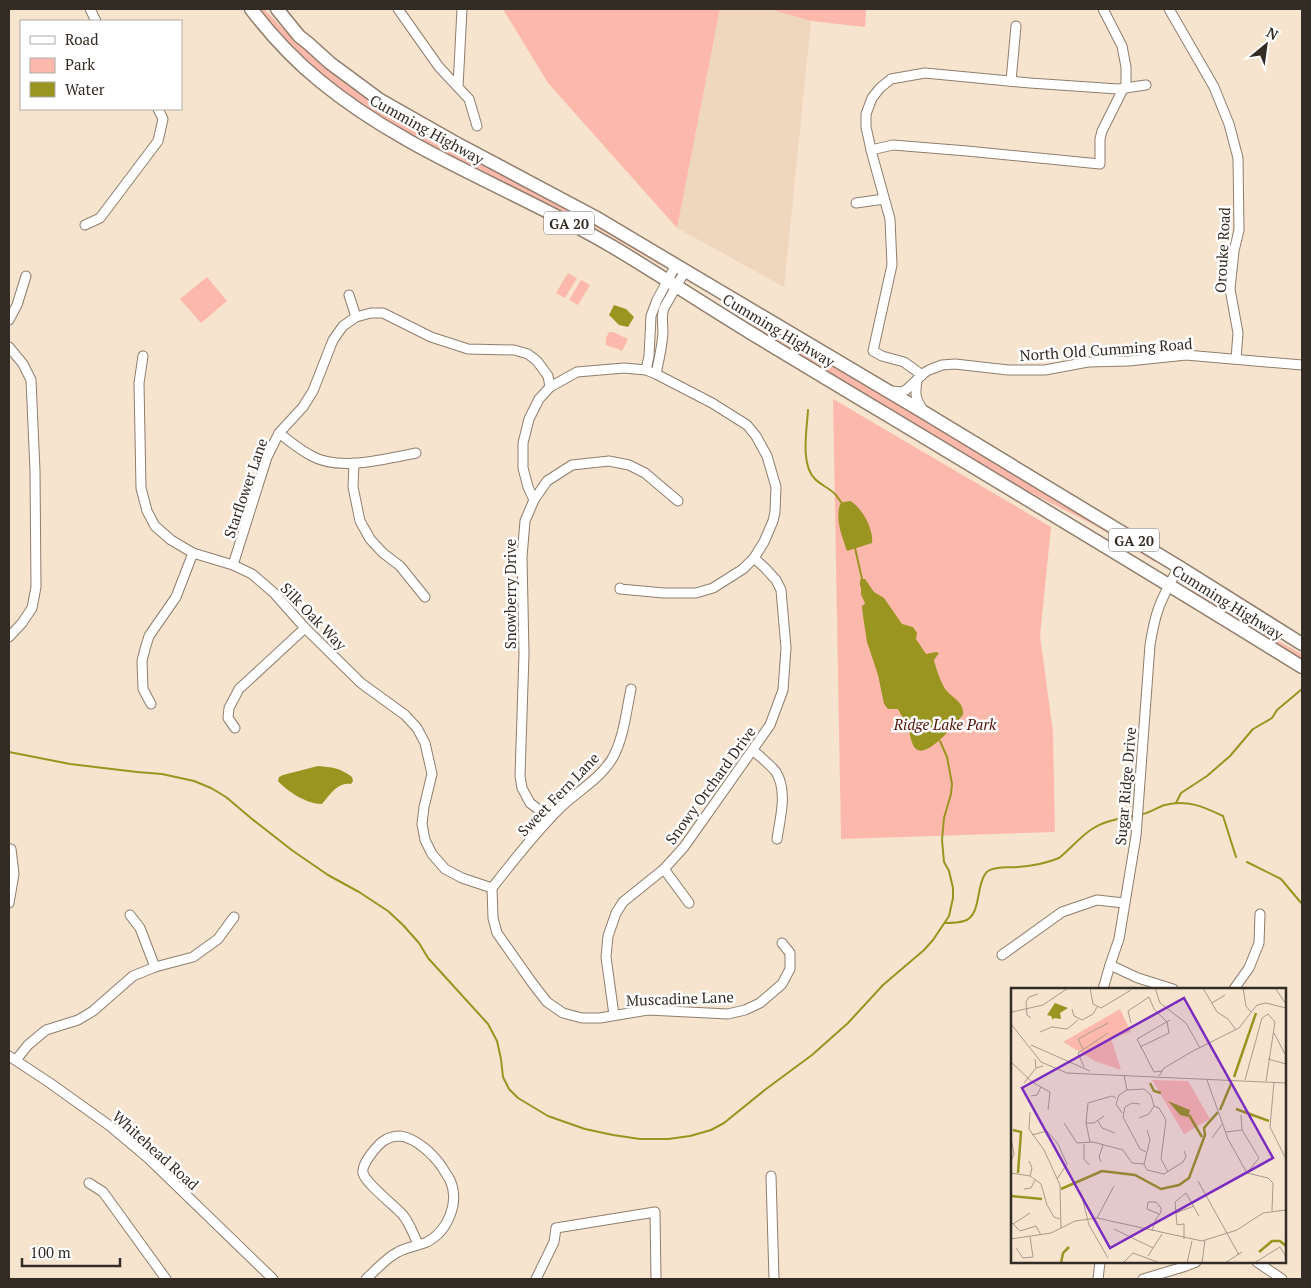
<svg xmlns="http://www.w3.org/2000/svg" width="1311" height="1288" font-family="'PT Serif',serif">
  <rect width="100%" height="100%" fill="#f6e4cf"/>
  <path fill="#eed7bd" d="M720,9H769L811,21L784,287L677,228Z"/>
  <g fill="#fcb9ab">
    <path d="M256,9H264L297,43L335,74L457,146L661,261L660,265L606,233L574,216L485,176L378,117L313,70Z"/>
    <path d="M503,9H720L677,228L548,83Z"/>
    <path d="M769,9H866L865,27L811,21Z"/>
    <path d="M568,273L577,278L565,298L556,293Z"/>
    <path d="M207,277L227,301L201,323L180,299Z"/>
    <path d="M581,280L590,285L578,305L569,300Z"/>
    <path d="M695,291L765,332L860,381L1157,558L1155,562L1096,526L996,475L767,339Z"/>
    <path d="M609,332H613L628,339L622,351C617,347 612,348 606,345V338Z"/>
    <path d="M833,399L1051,527L1040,636L1053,732L1055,832L841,839Z"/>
    <path d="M1194,590L1258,630L1302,654V662L1192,592Z"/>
  </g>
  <g fill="#9a9420">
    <path d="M614,305L626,309L634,317L628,327L619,325L609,315Z"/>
    <path d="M850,501C862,507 874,530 872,543L847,551C842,536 835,520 840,504L844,502Z"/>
    <path d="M861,579H865L874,592L884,598L902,624L913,627L917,633L916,639L926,654L936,652L939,653L934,660C935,666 942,685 946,690C953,699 964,701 963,715C956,722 923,766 913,745C910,739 910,732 907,726C904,720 901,715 898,709H888L884,704L878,675L867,642L863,616L862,606L866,603C865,594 857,586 861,579Z"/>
    <path d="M318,766C331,767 341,768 352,777L353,781L351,784C337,782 330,795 322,804C307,804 288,792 278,781L279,777L283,775Z"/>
  </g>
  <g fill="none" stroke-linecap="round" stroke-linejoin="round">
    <g stroke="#9a9420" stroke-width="2">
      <path d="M808,410C807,429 800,465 815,479C821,485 829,488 835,494C837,496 839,500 842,503"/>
      <path d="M855,548L862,579"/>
      <path d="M862,590V594L866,603"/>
      <path d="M9,752L70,764L137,772L162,774L194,781L211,788L226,797L252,819L293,851L328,875L359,892L388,911L403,925L419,943L428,958L488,1024L497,1041L501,1059L503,1077L509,1089L518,1098L548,1116L585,1129L613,1135L640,1139H668L690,1136L711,1130L724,1123L766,1089L812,1055L848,1023L883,985L924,950L933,940L949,916L953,898V888L949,871L944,862L942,840L944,818L951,794L952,784L947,757L940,741"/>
      <path d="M1176,803L1181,793L1207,776L1230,756L1253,729L1272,718L1277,710L1302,689"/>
      <path d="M1143,814C1151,812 1158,807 1165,805C1187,799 1204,807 1223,816L1236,857"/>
      <path d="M1247,862L1281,879L1302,904"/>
      <path d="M945,923C951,923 958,923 964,921C979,917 977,893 982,881C983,878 984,874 988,871C996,866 1008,868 1018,867C1031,866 1047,863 1059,858C1070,849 1080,837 1092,829C1104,821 1119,819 1133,816"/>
    </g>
    <defs>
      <g id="minor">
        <path d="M90,9L96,21"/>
        <path d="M398,9L439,67L469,99L477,126"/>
        <path d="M1103,9L1122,46L1126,67V88"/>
        <path d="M1169,9L1214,87L1229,124L1238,158L1239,230L1234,251L1230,289L1238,333L1236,359"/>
        <path d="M1011,81L1016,26"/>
        <path d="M458,87L462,9"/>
        <path d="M871,150L893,145L967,151L1100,164V139L1102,131L1123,89"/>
        <path d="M856,203L884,199"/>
        <path d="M85,225L100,218L158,141L163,119L158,109"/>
        <path d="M349,295L356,317"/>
        <path d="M9,320L17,305L26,276"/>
        <path d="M9,347L23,364L31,380L35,471L36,587L32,608L22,623L9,637"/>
        <path d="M143,356L139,383L141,488L147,511L155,526L171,540L193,553L233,565L252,574L274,593L305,628L361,683L405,715L417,728L425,743L432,774L424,807L422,824L425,840L432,854L445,869L462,878L492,888"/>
        <path d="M646,370L649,356L651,316L657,300L676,265"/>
        <path d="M656,374C659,360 662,347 663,333C663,324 661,316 664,308L685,271"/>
        <path d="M922,375L904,362L882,356L873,351L892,265L890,219L872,154L866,127V114L872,98L880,88L891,79L925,73L1030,83L1118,89L1146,85"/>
        <path d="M917,380C915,395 915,398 923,410"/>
        <path d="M891,391L900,392L906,390L924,373L929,370L942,365L955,364L1008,370H1045L1088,362L1129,361L1186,355L1302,365"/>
        <path d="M279,433C289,441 299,449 310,455C338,472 386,459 416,453"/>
        <path d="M354,463L353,487L360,521L370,539L383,553L400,566L425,597"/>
        <path d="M534,500L528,487L523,468V443L529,419L539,399L550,387L577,372L624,368L646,370L656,374L712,403L747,425L756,436L767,456L776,487L775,512L773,521L764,542L754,558L743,569L713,588L696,593H664L620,589V588"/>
        <path d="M233,565L267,457L279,433L303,407L313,391L333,340L343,326L356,317L371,313H383L431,337L468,349L514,350L528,354L537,361L548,376L550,387"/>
        <path d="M631,689C626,712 624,738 612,759C599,780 576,792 559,809C535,833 513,861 492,888L493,918L497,933L533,984L547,1002L563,1013L582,1018H600L648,1010L728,1014L745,1010L760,1003L782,984L790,969V953L782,943"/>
        <path d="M151,704L143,689L142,661L145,649L149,636L176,597L193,553"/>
        <path d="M235,728L228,718L229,708L239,689L305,628"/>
        <path d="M753,750C760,757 771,765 776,772C788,792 780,818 777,839"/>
        <path d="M550,818L530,803L522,788L520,776L524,654L522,557L525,521L534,500L547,481L572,465L609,461L629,465L645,473L678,501"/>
        <path d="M664,869L689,903"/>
        <path d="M9,903L14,874L11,849"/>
        <path d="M130,915L140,928L155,967"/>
        <path d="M1002,955L1062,912L1097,900L1124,903"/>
        <path d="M1110,965L1138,978L1173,989"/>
        <path d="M1103,989L1110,965L1119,939L1136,836L1150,645C1152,633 1154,621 1158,610C1163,595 1171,581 1179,567"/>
        <path d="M1234,989L1249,968L1259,943L1260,914"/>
        <path d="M614,1015L606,957L608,936L616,913L623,902L664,869L684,847L770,725L783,690L786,648L781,590L776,580L765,568L754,558"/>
        <path d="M9,1056L50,1083L110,1126L148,1158L273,1279"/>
        <path d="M16,1060L28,1045L46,1030L78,1020L93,1011L133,976L155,967L193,957L218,939L234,917"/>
        <path d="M771,1176L774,1279"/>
        <path d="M89,1183L103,1192L166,1279"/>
        <path d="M1257,1262L1282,1279"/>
        <path d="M366,1279C376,1270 386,1258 398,1252C407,1247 418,1246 427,1242C448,1231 460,1202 450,1180C448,1176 444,1171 442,1167C433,1154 416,1138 400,1136C394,1136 390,1137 385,1140C378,1144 361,1164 363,1173C366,1184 394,1205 402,1214C410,1223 413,1234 418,1244"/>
        <path d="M536,1279L554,1242L556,1228L655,1212L656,1279"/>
        <path d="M1098,1279L1100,1262"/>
        <path d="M1143,1279L1183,1267L1196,1262"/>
      </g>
      <g id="highway">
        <path d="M251,9C271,35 294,60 320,81C407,153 517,190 613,247C660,275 705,305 751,333C935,444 1120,554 1302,667"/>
        <path d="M277,9L299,36L309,44L330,63L380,100L454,142L595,217L721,292L925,413L1179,567L1302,644"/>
      </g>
    </defs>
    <use href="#minor" stroke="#8f7e6c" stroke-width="11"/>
    <use href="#highway" stroke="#8f7e6c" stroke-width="15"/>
    <use href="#minor" stroke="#fff" stroke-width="9"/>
    <use href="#highway" stroke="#fff" stroke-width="12"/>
  </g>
  <g text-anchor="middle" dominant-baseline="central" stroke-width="5" stroke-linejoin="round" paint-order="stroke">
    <g fill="#fff" stroke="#706b66" stroke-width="1">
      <rect x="544" y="211.5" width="50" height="23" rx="4"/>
      <rect x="1109" y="528.5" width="50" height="23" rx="4"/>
    </g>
    <g font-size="14" font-weight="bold" fill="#332c24">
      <text x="569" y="223">GA 20</text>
      <text x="1134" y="540">GA 20</text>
    </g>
    <g font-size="15" fill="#332c24" stroke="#fff">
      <text transform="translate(427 129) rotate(29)">Cumming Highway</text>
      <text transform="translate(1222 250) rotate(-87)">Orouke Road</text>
      <text transform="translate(779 330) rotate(31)">Cumming Highway</text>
      <text transform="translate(1106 349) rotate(-4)">North Old Cumming Road</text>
      <text transform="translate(245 488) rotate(-71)">Starflower Lane</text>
      <text transform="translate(510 594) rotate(-90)">Snowberry Drive</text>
      <text transform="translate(1228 602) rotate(32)">Cumming Highway</text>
      <text transform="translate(314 616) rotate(46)">Silk Oak Way</text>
      <text transform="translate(710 785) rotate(-54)">Snowy Orchard Drive</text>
      <text transform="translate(1125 786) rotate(-85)">Sugar Ridge Drive</text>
      <text transform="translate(558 794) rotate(-46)">Sweet Fern Lane</text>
      <text transform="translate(680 998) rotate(-2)">Muscadine Lane</text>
      <text transform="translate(156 1150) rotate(42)">Whitehead Road</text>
    </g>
    <g font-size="15" font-style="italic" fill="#531408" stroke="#fff">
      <text x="945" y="724">Ridge Lake Park</text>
    </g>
  </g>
  <g transform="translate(1011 988)">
    <rect width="275" height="275" fill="#f6e4cf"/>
    <path d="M109,21L120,44L100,50L110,82L84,73L52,54ZM141,92L177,93L199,131L173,146Z" fill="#fcb9ab"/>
    <path d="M44,15L57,20L49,25L50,31L43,30L42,32L40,28L36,27ZM157,113L179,122L177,129L169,127Z" fill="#9a9420"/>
    <path fill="none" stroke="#9a9420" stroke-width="2.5" d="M223,89L245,25M139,95L143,103L150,105M225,121L258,133M209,122L220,96M178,127L191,149M2,142L10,144L7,185M50,201L91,183L124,187L150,201L168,197L178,190L194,147L193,140L207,124M0,208L31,211M248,264L261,253H269L275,258M50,275L52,265L58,259"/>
    <path fill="none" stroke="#a89a8b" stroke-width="1" d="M79,0L82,16L90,20L120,2M144,0L149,15L175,35L189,60M192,0L206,24L217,31L225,42M232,0L235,18L240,24M264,0L275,16M201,15L214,7M61,21L63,28L71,32L82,26L86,19M1,24L32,17L57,0M20,30L16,27L15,14L18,9L27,6M120,35L117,23L138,9L143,21L156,34M0,36L30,74L56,85L275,95M29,44L41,39L56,41L67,32M263,45L275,68M20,57L79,83M129,59L158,45L156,34M72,61L67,51L97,35M67,65L97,45M67,65L73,79M24,71L25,80L32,78M257,71L275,76M0,74L21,94L39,104L37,122M151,83L143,84L126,51L159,32M113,87L116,102M148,88L153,80L182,63L228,40L246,17L255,15L275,20M196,92L217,151L236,185M234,92L251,30L257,26L264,34L255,93M263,94L259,139L275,171M13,95L25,80M20,108L26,107L30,99M129,116L121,115L114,119L112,129L129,161L135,164M143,118L148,120L155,132L150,171L157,184M19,124L18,141L33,162L49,197L50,240M111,125L105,116L108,107L116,102L133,101L140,107L143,118L138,126L128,130M230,127L231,142M87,133L91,140L104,145M53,135L66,155L82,154L112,162L121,175L133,176M75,135H83L93,128M136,142L139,152L133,176L136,182L153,186L172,174L175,168L173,163M231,142L248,170L236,185M215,144L231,142M21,147L36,143L47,156L56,176L46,191M0,150L3,166L0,173M201,150L212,135M79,154L75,135L77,115L101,108L105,110M73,156V171L78,177M18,173L21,180L19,188M90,174L88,169L92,157M0,185L19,188L30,196L36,217L43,229L49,231M236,185L257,190L262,195L261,223M187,193L228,267M13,201L20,200L24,192M70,205L78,237L97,270M165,225L183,218M86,230L103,198M0,234L9,243L25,238L30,247M2,236L19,225M103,241L142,260M141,243L145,231L150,224V220L145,214H137L136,221L148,226M0,251L40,245L64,233L86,230L191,253L226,242L252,225L275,222M173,251V236L166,237L164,214L175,205L188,228M5,260L12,270L22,269L19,249M137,268L151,246M112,275L122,265L149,275M176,275L181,253M191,275L194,252M214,275L231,264M243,275L269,259L275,269"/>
    <path fill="#7b2cbf" fill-opacity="0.15" stroke="#7b2cbf" stroke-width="2.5" d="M173,10L262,170L99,260L11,100Z"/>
    <rect width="275" height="275" fill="none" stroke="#332c24" stroke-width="2.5"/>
  </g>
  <rect width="1311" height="1288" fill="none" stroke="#332c24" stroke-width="20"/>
  <rect x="20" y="20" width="162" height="90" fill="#ffffff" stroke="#adaba7"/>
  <rect x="30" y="36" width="25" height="8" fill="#ffffff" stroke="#adaba7"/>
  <text x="65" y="45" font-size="15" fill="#332c24">Road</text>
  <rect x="30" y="58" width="25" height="15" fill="#fcb9ab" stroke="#adaba7"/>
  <text x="65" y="70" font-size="15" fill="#332c24">Park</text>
  <rect x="30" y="82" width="25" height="15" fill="#9a9420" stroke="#adaba7"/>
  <text x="65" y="95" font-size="15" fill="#332c24">Water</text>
  <g transform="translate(1266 45) rotate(29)" stroke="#ffffff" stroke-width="4" paint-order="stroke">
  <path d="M0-4L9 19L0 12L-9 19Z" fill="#332c24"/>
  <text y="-8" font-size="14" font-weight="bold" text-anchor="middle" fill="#332c24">N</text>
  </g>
  <path d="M22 1258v8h98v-8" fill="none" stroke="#332c24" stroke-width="2.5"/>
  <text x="30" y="1258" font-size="15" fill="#332c24" stroke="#ffffff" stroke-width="4" paint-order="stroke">100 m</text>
</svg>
